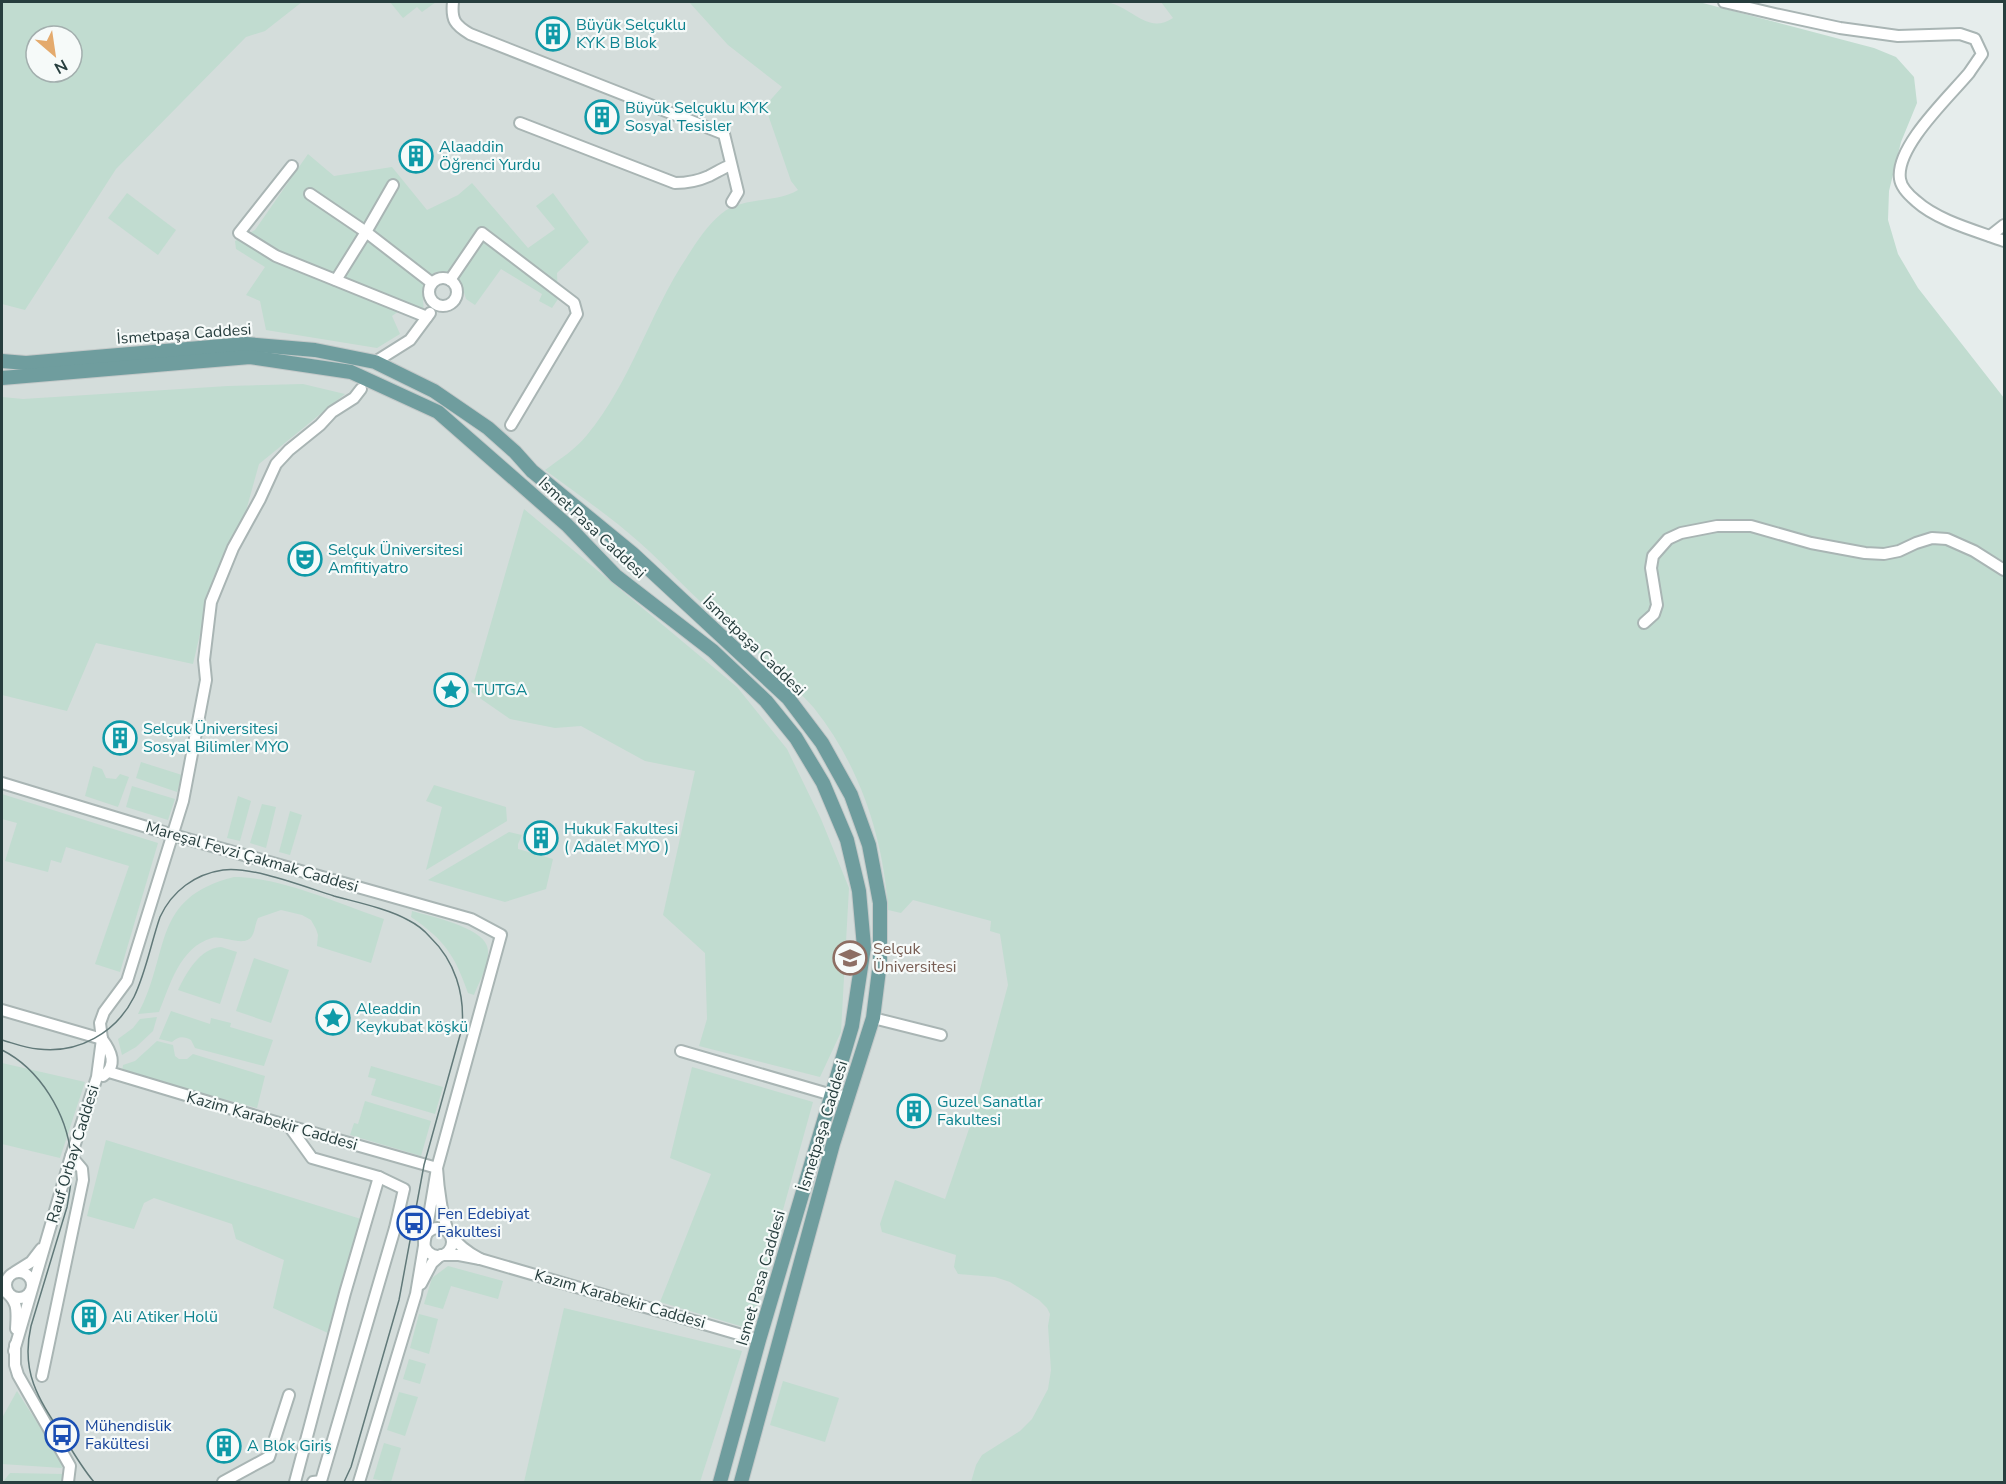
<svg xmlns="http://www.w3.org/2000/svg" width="2006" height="1484" font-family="'Nunito Sans',sans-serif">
  <rect width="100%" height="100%" fill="#e6edec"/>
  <path fill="#d4dddb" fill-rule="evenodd" d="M2,2H1517L1808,1482H2ZM36,36H72V72H36Z"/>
  <g fill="#c1dcd0" fill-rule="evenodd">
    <path d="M2,2H302L265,31L246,37L116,169L25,310L2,304ZM36,36H72V72H36Z"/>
    <path d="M390,2H436L422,12L417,7L403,18Z"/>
    <path d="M689,2H1104C1131,4 1146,36 1173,18L1161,2H1699L1874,48L1896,57L1914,77L1917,103L1901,142L1889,191L1888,220L1898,254L1918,288L2004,398V1482H971L976,1465L982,1455L1020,1431L1032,1419L1048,1389L1051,1370L1048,1326L1050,1314L1047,1308L1039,1300L1010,1282L995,1277L958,1274L954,1267L956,1255L882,1232L880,1224L895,1180L945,1199L970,1126L1008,985L1000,934L990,931L991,921L913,900L901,913L888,910C884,838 859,764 814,708C805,698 795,688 785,679C758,652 730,627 701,602C680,583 661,561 639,542C610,516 577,494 545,470C560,459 576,449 587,435C631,382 649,314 687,257C697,241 707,226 721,214C742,196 775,204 798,190L791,181L765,106L782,87L728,45Z"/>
    <path d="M308,154L334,176L392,167L427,210L458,195L472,183L528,248L555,229L536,206L553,193L589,242L557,273L558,299L552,308L539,301L542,294L501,269L475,305L466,299L460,280L447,273L435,272C422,288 422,291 424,311L410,303L392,316L400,334L377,348L266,330L260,301L246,295L265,267L236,249L235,241L255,230Z"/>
    <path d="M127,193L176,230L158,255L108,218Z"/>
    <path d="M303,384L345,394L259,464L246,511L213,578L193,664L96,643L67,711L2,695V397L23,399L228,386Z"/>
    <path d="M524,509L737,687L787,749L821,819L849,888L841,1032L820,1077L699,1046L707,1019L705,953L663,915L695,771L645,761L581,726L555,728L510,719L471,692Z"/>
    <path d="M141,762L182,775L177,792L136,778Z"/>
    <path d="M93,766L102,769L106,778L116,779L120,774L129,777L118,807L85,796Z"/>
    <path d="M434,785L506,807L507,821L426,870L442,807L426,801Z"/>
    <path d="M132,786L175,799L168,820L126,807Z"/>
    <path d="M2,794L158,843L120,972L95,964L129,866L66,847L61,863L51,860L48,872L5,861L17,823L2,819Z"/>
    <path d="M238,796L251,801L240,841L227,838Z"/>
    <path d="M262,804L276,807L266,848L250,843Z"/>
    <path d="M290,811L302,815L290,855L279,852Z"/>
    <path d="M509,832L522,835L518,844V849L553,859L546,889L505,902L428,880Z"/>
    <path d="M234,877C281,877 339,904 384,919L371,963L317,946L318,935L316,929L311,920L302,915L281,910L258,918C255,924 255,931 252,936C245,948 223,935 212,938C180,947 170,985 159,1012L138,1014C171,953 150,898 234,877Z"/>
    <path d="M412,911C430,916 481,927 487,946C492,960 479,982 474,995L468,993C455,956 445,940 411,917Z"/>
    <path d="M221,947L237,952L220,1004L178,990C186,973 200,948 221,947Z"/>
    <path d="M254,958L289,970L271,1023L236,1011Z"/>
    <path d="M171,1011L210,1024L211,1018L231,1023L230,1027L273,1040L264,1066L195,1048L191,1040C184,1036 178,1036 172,1042L159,1039Z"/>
    <path d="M157,1017L153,1031L136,1047L122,1055L118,1039L133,1028L140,1019Z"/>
    <path d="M157,1041L173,1045L175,1056L179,1059H187L193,1054L265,1076L257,1108L122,1072L123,1065L135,1061Z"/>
    <path d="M2,1063L85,1082L60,1158L2,1144Z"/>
    <path d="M371,1066L443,1087L435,1114L371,1095L376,1079L368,1077Z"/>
    <path d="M692,1067L813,1102L750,1329L660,1302L711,1174L670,1158Z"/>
    <path d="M365,1101L431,1121L421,1156L350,1135L354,1123L358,1124Z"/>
    <path d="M106,1140L361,1219L330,1334L273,1308L284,1260L236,1239L232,1224L154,1198L144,1203L134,1229L87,1216Z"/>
    <path d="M448,1266L503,1281L498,1299L451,1286L443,1309L424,1304L432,1278Z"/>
    <path d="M564,1308L742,1351L700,1482H524Z"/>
    <path d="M419,1314L438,1319L429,1354L410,1348Z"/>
    <path d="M409,1359L426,1364L420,1384L403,1379Z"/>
    <path d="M783,1381L839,1398L825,1442L770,1425Z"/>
    <path d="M17,1391L61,1460L62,1468L2,1464V1418Z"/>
    <path d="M399,1392L418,1397L405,1436L387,1430Z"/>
    <path d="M384,1443L401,1448L391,1482L373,1479Z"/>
    <path d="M10,1473L64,1474L63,1482H3Z"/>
  </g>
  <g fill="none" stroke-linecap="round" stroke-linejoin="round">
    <defs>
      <g id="minor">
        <path d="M453,2C451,20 455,25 470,34L724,134L738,192L732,202"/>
        <path d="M1724,2L1775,14L1840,28L1898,36L1960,34L1975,39L1982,54C1978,60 1973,67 1969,73C1949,97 1895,147 1900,179C1901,187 1910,196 1916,201C1938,221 1977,231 2004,241"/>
        <path d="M520,123L675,183C686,183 698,181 709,176C717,172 723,168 731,165"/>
        <path d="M292,166L239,233L276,256L427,317"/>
        <path d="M310,194L366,232L432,283"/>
        <path d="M1990,236L2004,225"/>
        <circle cx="443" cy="292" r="14"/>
        <path d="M336,280L366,232L393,185"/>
        <path d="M450,280L482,233L574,303L577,314L511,425"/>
        <path d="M375,362L410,340L430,313"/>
        <path d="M1644,623L1654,614L1657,605L1651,568L1653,556L1668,539L1681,533L1717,526H1751L1811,543L1865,553L1884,554L1899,551L1916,543L1932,538L1947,539L1974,551L2004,570"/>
        <path d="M2,783L173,835L471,919L501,935L437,1168L289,1126L109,1072"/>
        <path d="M2,1010L102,1039"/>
        <path d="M873,1018L941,1035"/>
        <path d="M102,1039C111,1051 118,1065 103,1076"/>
        <path d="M681,1051L832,1095L849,1096"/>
        <path d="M289,1126L312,1158L379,1177L404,1189L395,1228L321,1481L313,1482"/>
        <circle cx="438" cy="1242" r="14"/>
        <circle cx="19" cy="1285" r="13"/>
        <path d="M15,1272L31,1262L41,1249"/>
        <path d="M421,1284L432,1263L441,1255H459L480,1259L759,1340"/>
        <path d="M2,1289C19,1301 17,1310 16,1329"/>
        <path d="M15,1345V1365L18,1375L70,1466L68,1482"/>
        <path d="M14,1351L71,1156L97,1077L102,1039L100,1023L104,1012L127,981L183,801L206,680L204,660L211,602L233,548L260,499L276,464L289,450L320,425L332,412L354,398L361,389"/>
        <path d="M42,1376L83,1180L82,1169L71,1156"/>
        <path d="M223,1482L269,1457L289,1395"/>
        <path d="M295,1482L345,1293L379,1177"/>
        <path d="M359,1482L416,1294L437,1168C438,1184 442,1222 450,1234C457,1244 469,1253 480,1259"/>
      </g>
      <g id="major">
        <path d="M2,361L26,363L246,344L315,350L375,362L434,391L488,428L515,452L532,471L633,554L788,698L822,743L851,795L869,845L880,903V962L873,1018L833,1144L741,1482"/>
        <path d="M2,378L250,357L351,372L438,412L567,525L616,576L713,651L766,701L796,738L823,783L847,840L859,891L864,947L852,1026L759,1340L720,1482"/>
      </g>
    </defs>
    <use href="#minor" stroke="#a9b5b4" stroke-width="14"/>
    <use href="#major" stroke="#c3c9c9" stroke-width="16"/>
    <use href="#minor" stroke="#fff" stroke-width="10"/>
    <use href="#major" stroke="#6f9d9e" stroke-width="14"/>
    <g stroke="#617979" stroke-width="1.5">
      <path d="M2,1040C13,1043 25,1048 38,1049C78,1054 116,1033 134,997C146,972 151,943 160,917C172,891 195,874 223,870C252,866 305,887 334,896C356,902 389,909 408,920C416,924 424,930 430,937C455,961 465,994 462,1028L424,1165L399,1300L351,1467L344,1482"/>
      <path d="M2,1050C40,1069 67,1114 71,1156C73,1174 70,1190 67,1207L31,1326C20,1374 40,1401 65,1439C74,1454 83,1469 94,1482"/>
    </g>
  </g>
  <defs>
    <symbol id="building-ring" viewBox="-11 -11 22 22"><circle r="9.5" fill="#f6faf9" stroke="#0f9aa8" stroke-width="1.5"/><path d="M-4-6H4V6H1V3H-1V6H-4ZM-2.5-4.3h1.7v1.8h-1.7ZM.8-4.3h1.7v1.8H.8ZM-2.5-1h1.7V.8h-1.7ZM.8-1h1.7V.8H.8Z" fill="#0f9aa8"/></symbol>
    <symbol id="theatre-ring" viewBox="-11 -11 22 22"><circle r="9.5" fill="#f6faf9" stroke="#0f9aa8" stroke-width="1.5"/><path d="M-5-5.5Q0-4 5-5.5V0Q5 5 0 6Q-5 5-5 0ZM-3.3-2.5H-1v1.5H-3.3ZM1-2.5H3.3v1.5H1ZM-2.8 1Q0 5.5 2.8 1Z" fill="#0f9aa8"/></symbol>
    <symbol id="sight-ring" viewBox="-11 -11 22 22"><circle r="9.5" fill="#f6faf9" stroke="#0f9aa8" stroke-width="1.5"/><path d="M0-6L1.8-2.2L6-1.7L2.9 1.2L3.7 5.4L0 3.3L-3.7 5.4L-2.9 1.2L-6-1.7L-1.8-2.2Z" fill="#0f9aa8"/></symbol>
    <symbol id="university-ring" viewBox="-11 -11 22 22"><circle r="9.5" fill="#f6faf9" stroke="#8d6e63" stroke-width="1.5"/><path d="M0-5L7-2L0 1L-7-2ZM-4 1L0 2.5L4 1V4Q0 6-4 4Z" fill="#8d6e63"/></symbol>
    <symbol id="bus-ring" viewBox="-11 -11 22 22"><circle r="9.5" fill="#f6faf9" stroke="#1a4fb4" stroke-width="1.5"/><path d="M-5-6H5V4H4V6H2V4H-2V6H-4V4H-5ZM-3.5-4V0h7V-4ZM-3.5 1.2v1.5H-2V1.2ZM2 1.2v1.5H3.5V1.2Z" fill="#1a4fb4"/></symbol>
  </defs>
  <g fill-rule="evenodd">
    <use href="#building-ring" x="534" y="15" width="38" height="38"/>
    <use href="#building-ring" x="583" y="98" width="38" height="38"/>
    <use href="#building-ring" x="397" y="137" width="38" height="38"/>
    <use href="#theatre-ring" x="286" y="540" width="38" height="38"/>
    <use href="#sight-ring" x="432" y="671" width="38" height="38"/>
    <use href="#building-ring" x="101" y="719" width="38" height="38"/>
    <use href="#building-ring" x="522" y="819" width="38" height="38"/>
    <use href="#university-ring" x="831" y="939" width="38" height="38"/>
    <use href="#sight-ring" x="314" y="999" width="38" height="38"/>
    <use href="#building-ring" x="895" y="1092" width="38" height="38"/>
    <use href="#bus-ring" x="395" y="1204" width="38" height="38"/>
    <use href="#building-ring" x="70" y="1298" width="38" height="38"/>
    <use href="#bus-ring" x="43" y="1416" width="38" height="38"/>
    <use href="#building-ring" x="205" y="1427" width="38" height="38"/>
  </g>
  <g text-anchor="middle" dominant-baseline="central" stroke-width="4.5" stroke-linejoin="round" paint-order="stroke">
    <g font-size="16" fill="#0d838f" stroke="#f6faf9" text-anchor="start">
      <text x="576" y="25">Büyük Selçuklu<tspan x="576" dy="18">KYK B Blok</tspan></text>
      <text x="625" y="108">Büyük Selçuklu KYK<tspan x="625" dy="18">Sosyal Tesisler</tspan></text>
      <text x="439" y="147">Alaaddin<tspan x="439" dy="18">Öğrenci Yurdu</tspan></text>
      <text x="328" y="550">Selçuk Üniversitesi<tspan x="328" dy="18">Amfitiyatro</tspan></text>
      <text x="474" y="690">TUTGA</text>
      <text x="143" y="729">Selçuk Üniversitesi<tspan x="143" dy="18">Sosyal Bilimler MYO</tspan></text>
      <text x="564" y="829">Hukuk Fakultesi<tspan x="564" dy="18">( Adalet MYO )</tspan></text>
      <text x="356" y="1009">Aleaddin<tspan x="356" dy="18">Keykubat köşkü</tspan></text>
      <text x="937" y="1102">Guzel Sanatlar<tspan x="937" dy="18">Fakultesi</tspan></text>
      <text x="112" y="1317">Ali Atiker Holü</text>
      <text x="247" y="1446">A Blok Giriş</text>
    </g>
    <g font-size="16" fill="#273e3e" stroke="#f6faf9">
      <text transform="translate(184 334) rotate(-4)">İsmetpaşa Caddesi</text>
      <text transform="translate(592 528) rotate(43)">Ismet Pasa Caddesi</text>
      <text transform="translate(754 646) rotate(44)">İsmetpaşa Caddesi</text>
      <text transform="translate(252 857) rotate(16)">Mareşal Fevzi Çakmak Caddesi</text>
      <text transform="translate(272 1121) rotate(16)">Kazim Karabekir Caddesi</text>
      <text transform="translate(823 1126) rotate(-73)">İsmetpaşa Caddesi</text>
      <text transform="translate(73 1154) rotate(-73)">Rauf Orbay Caddesi</text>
      <text transform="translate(761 1278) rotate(-74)">Ismet Pasa Caddesi</text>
      <text transform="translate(620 1299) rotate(16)">Kazım Karabekir Caddesi</text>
    </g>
    <g font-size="16" fill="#785e54" stroke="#f6faf9" text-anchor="start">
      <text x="873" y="949">Selçuk<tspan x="873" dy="18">Üniversitesi</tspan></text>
    </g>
    <g font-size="16" fill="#164399" stroke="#f6faf9" text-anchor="start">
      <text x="437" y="1214">Fen Edebiyat<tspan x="437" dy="18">Fakultesi</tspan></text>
      <text x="85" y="1426">Mühendislik<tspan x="85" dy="18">Fakültesi</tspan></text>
    </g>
  </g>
  <rect width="2006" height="1484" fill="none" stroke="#273e3e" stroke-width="6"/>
  <g transform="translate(54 54) rotate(151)"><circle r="28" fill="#f6faf9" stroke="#a3afae" stroke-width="1.5"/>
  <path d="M0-4.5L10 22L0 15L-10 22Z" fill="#e4aa6d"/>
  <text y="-9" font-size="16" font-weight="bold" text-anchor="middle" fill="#273e3e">N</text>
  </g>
</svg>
